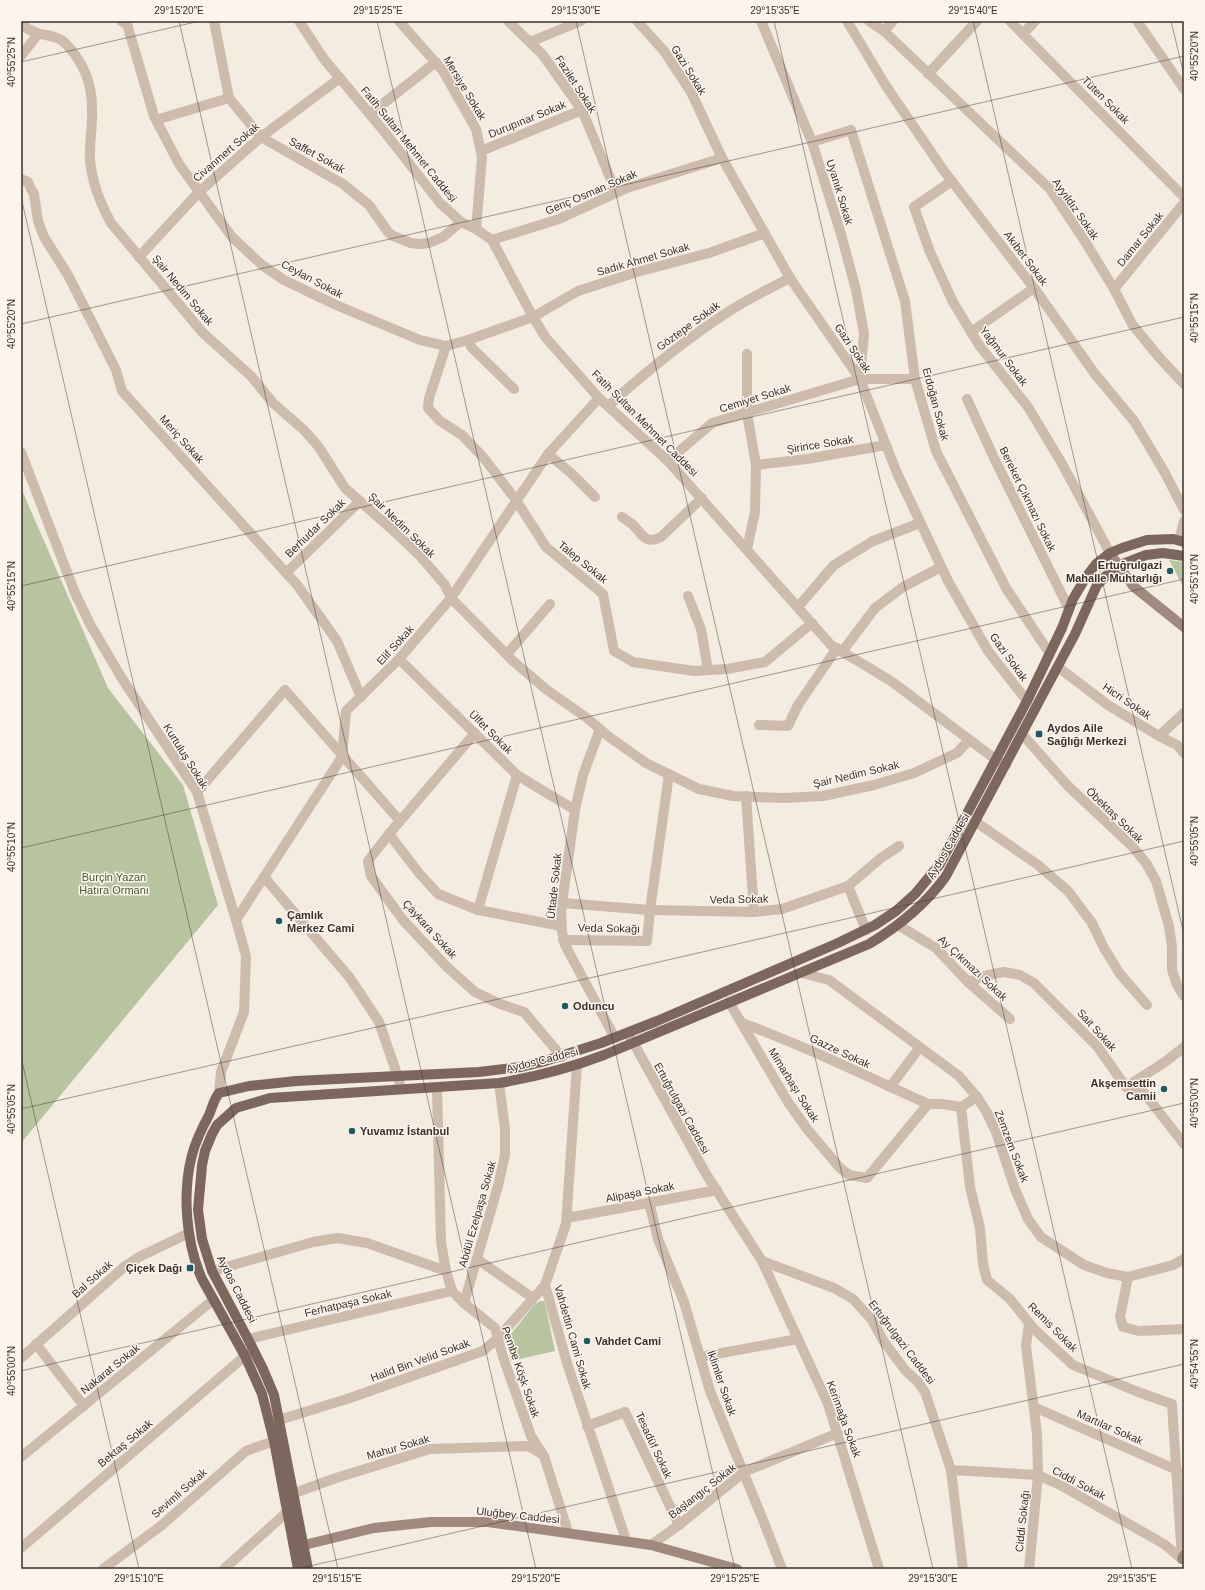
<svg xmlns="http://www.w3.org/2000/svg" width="1205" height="1590" font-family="Helvetica,sans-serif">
  <rect width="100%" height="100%" fill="#f4ebe1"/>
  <g fill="#b8c4a0">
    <path d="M21,488L108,688L183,785L218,905L21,1143Z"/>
    <path d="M1169,560L1184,562V588Z"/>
    <path d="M540,1301H544L546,1308L555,1351L511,1361L507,1339L535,1304Z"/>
  </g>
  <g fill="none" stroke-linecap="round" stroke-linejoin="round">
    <g stroke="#cdbbac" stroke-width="10">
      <path d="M121,21L127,24L154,116L179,164L232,237L262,265L284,280L336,305L420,340L446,346L468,340L533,317L578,291L637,272L709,253L765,233"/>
      <path d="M214,21L229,98L261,137L343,184L369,205L388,232L393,236L411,243L419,244L429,243L443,237L461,222"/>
      <path d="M299,21L324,59L383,130L440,203L461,222L476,229L492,240L533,317L546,338L599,398L668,461L831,645L891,681L995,759L1006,765"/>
      <path d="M399,21L443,71L476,129L482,157L476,229"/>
      <path d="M508,21L542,54L582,110L616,192"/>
      <path d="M637,21L664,51L691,92L722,158L790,278L860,379L897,473L948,581L988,651L1027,701"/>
      <path d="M761,21L812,142L841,234L856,290L864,333L860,379"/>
      <path d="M847,21L886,86L944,171L1034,288L1095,374L1134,421L1165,473L1184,510"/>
      <path d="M869,21L884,31L1050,189L1086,243L1114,289L1132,324L1158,356L1184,384"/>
      <path d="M1010,21L1184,197"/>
      <path d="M1137,21L1184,89"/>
      <path d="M21,24C26,28 31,31 37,33C46,36 57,35 65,43C83,61 92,83 92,108C93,126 89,143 90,160C92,183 100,203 111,223L203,333L251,376L273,403L304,430L318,446L345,488L396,533L420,556L445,585L451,598L513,661L547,690L587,718L608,736L646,763L699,789L733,796L784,798L823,796L874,785L914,773L957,753L969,740"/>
      <path d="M884,31L893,21"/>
      <path d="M1023,34L1035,21"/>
      <path d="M530,42L581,21"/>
      <path d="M21,56L38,34"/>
      <path d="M928,74L977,21"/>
      <path d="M370,114L436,62"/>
      <path d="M156,120L229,98"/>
      <path d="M812,142L851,130L905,301L915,379L936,451L1006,588L1050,654"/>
      <path d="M481,151L582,110"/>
      <path d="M21,179L28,182L30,187L34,194L38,221L44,237L68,275L116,370L122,391L298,586L337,641L361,697"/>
      <path d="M952,181L914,207L930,252L953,302L979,345L1028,407L1061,462L1110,553"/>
      <path d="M492,240L559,219L627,188L722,158"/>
      <path d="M139,257L199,192L261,137L340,78"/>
      <path d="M1114,289L1184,203"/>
      <path d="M971,332L1034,288"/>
      <path d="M468,340L472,348L514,389"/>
      <path d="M446,346L429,398L428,408L440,421L462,435L483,457L516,500L546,547L603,594L614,651L633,662L694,671L727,669L765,662L812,623"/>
      <path d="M747,354V413L756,465L755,512L747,549"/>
      <path d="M967,399L995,460L1069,609"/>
      <path d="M608,406C647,371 687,338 731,310C750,298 770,288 790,278"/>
      <path d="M21,452L75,593L90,624L121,677L197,792L236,920L246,956L244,1012L221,1072L219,1093"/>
      <path d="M548,454L571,473L595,497"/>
      <path d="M668,461L712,423L860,379H915"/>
      <path d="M756,465L807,459L886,445"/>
      <path d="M622,517C625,519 629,522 632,524C643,534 644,545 661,537L702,498"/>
      <path d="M1179,540L1184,521"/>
      <path d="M286,573L360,501"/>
      <path d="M688,596L701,629L708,670"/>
      <path d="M798,607L834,565L873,541L920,523"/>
      <path d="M842,652L875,608L903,587L941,567"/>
      <path d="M507,654L550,604"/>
      <path d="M399,659L517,775L575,810"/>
      <path d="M1058,667L1108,705L1159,736L1177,745L1184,753"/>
      <path d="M759,725L788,726L798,705L837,648"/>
      <path d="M600,729L583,775L575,810L561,911L562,932L565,945L615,1038"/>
      <path d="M475,733L389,834L368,861L371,876L403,920L447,967L475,992L500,1004L524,1012L562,1057"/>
      <path d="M1022,734L1068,786L1132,846L1146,863L1156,881L1169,926L1172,947V970L1177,985L1184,996"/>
      <path d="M1159,736L1184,713"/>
      <path d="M197,792L285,690L400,821"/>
      <path d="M746,796L754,912"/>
      <path d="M976,822L1038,865L1068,891L1092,923L1104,948L1120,974L1147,1005"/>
      <path d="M389,834L419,873L438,894L478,910L561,926"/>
      <path d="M264,877L350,978L379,1022L398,1077L401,1089"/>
      <path d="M848,886L866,930"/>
      <path d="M562,903L650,910L754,912L782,909L848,886L881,858L899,846"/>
      <path d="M478,910L517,775"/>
      <path d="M236,920L342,757L346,711L399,659L451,598L548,454L599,398"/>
      <path d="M898,925L936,948L968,982L1010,1019"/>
      <path d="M563,940L647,941L650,910L669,774"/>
      <path d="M802,973L829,980L959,1076L977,1097L986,1111L996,1132L1015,1189L1028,1219L1041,1237L1084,1265L1107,1273L1128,1277L1173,1265L1184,1259"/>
      <path d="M968,982L988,975L1004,972L1020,975L1034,983L1097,1046L1126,1087L1134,1089H1141L1184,1144"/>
      <path d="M729,1002L788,1102L807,1129L840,1168L849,1175L867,1178L928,1104H942L961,1107L977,1097"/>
      <path d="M742,1023C805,1046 866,1076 928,1104"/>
      <path d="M628,1033L706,1174L762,1261L834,1288L853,1299L872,1320L884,1342L906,1371L917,1381L925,1392L951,1470L963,1569"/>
      <path d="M577,1065L566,1224L545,1285L567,1363L626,1540"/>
      <path d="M890,1087L920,1047"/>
      <path d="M1126,1087L1165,1062L1184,1047"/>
      <path d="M437,1088L441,1242L446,1271L452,1291L464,1303L495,1328L503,1357L531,1436L544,1456L568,1532"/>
      <path d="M961,1107L970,1187L980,1228L983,1264L987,1280L1010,1299L1034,1329L1073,1365L1138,1392L1172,1404L1182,1559"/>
      <path d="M649,1202L658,1239L684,1302L710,1391L763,1520L782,1569"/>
      <path d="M567,1218L717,1190"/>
      <path d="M477,1259L533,1298"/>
      <path d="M762,1261L828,1404L879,1569"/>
      <path d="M212,1271L313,1242L338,1238L367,1243L446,1271"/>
      <path d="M1128,1277L1120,1317L1123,1327L1139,1331L1184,1329"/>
      <path d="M464,1303L498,1186L505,1155V1129L499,1083"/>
      <path d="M1029,1323L1026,1346L1037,1434L1038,1475L1029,1569"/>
      <path d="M248,1339L452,1291"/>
      <path d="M36,1344L84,1406"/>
      <path d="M700,1357L798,1339"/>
      <path d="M21,1358L124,1267L139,1257L189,1233"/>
      <path d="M1034,1407L1177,1470"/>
      <path d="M279,1420L350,1398L483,1351L498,1338L545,1285"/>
      <path d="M587,1426L625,1412L679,1525"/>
      <path d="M21,1457L213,1300"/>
      <path d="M951,1470L1038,1475L1062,1486L1164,1544L1182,1559"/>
      <path d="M286,1496L336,1478L430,1449L528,1446L540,1453"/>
      <path d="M651,1545L679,1525L744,1472L838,1433"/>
      <path d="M21,1548L245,1356L254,1351"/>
      <path d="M103,1569L162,1525L246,1451L274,1441"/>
      <path d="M224,1569L287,1512"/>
    </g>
    <g stroke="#a18a7d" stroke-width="10">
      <path d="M1110,553L1133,586L1184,627"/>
      <path d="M296,1547L374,1528L431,1522H488L651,1545L737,1569"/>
      <path d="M1182,1559L1184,1555"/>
    </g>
    <g stroke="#7d675c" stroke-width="10">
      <path d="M298,1569L274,1441L262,1394L245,1356L202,1279C186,1243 182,1193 192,1155C196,1140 202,1128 209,1115C212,1108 214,1099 219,1093L249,1086L296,1081L479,1072L521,1067L542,1062L601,1043L657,1021L838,943L875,925L896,911L915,894L940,864L1027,701L1062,628L1073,599L1086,577L1096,564L1110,553L1122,548L1147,540L1173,539L1184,542"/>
      <path d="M308,1569L274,1395L263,1369L248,1339L212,1271L202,1239L198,1210L202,1165L205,1151L212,1134L217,1125L236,1108L270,1098L499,1083C535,1077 570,1068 604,1055L869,944C899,926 926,904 946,876L1075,634L1097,585L1108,574L1120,565L1146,555L1163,553L1184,556"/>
    </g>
  </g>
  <path fill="none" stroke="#3b302b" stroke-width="1" stroke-opacity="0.45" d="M179,21L536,1569M377,21L735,1569M576,21L933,1569M774,21L1132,1569M973,21L1184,935M1171,21L1184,75M21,62L200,21M21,197L338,1569M21,324L1184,56M21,586L1184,317M21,848L1184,579M21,1057L139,1569M21,1109L1184,841M21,1371L1184,1103M297,1569L1184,1364"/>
  <g fill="#1f5a5e" stroke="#fbf5ee" stroke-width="1.5">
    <circle cx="1170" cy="571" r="4"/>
    <rect x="1035" y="730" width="8" height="8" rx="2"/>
    <circle cx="279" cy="921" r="4"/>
    <circle cx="565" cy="1006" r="4"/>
    <circle cx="1164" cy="1089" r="4"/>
    <circle cx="352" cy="1131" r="4"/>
    <rect x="186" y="1264" width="8" height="8" rx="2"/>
    <circle cx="587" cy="1341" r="4"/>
  </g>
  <g text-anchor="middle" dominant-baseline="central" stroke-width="3" stroke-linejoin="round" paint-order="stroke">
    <g font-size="11" fill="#3b302b" stroke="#fbf5ee">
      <text transform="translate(689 70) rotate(58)">Gazi Sokak</text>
      <text transform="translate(576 84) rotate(57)">Fazilet Sokak</text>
      <text transform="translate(465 88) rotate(59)">Mersiye Sokak</text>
      <text transform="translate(1106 100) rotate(45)">Tüten Sokak</text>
      <text transform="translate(527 119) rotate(-22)">Durupınar Sokak</text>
      <text transform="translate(409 144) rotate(51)">Fatih Sultan Mehmet Caddesi</text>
      <text transform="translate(226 152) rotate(-41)">Civanmert Sokak</text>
      <text transform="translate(317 155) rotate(29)">Saffet Sokak</text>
      <text transform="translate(591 192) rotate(-23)">Genç Osman Sokak</text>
      <text transform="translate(840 192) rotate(73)">Uyanık Sokak</text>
      <text transform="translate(1076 209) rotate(55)">Ayyıldız Sokak</text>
      <text transform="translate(1140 239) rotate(-51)">Damar Sokak</text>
      <text transform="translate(1026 258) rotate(53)">Akıbet Sokak</text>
      <text transform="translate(643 259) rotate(-16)">Sadık Ahmet Sokak</text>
      <text transform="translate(312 279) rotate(28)">Ceylan Sokak</text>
      <text transform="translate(183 290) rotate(50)">Şair Nedim Sokak</text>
      <text transform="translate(688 326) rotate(-36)">Göztepe Sokak</text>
      <text transform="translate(853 348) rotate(56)">Gazi Sokak</text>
      <text transform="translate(1004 356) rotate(53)">Yağmur Sokak</text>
      <text transform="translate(755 398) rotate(-17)">Cemiyet Sokak</text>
      <text transform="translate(936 404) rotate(75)">Erdoğan Sokak</text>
      <text transform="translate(645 423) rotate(45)">Fatih Sultan Mehmet Caddesi</text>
      <text transform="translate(182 439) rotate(48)">Meriç Sokak</text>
      <text transform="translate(820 444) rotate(-9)">Şirince Sokak</text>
      <text transform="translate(1028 499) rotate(64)">Bereket Çıkmazı Sokak</text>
      <text transform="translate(402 525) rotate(44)">Şair Nedim Sokak</text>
      <text transform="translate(315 528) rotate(-44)">Berhudar Sokak</text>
      <text transform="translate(583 562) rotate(39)">Talep Sokak</text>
      <text transform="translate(395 645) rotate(-48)">Elif Sokak</text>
      <text transform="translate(1009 657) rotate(54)">Gazi Sokak</text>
      <text transform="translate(1127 701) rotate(34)">Hicri Sokak</text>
      <text transform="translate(491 732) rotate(45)">Ülfet Sokak</text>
      <text transform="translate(186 756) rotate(58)">Kurtuluş Sokak</text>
      <text transform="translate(856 774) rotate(-13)">Şair Nedim Sokak</text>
      <text transform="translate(1115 815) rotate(44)">Öbektaş Sokak</text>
      <text transform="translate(948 846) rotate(-60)">Aydos Caddesi</text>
      <text transform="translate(554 886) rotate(-84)">Üftade Sokak</text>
      <text transform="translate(739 899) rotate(-1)">Veda Sokak</text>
      <text transform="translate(609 928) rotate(1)">Veda Sokağı</text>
      <text transform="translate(430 929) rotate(48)">Çaykara Sokak</text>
      <text transform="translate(973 968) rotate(43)">Ay Çıkmazı Sokak</text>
      <text transform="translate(1097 1030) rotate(48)">Sait Sokak</text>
      <text transform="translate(840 1051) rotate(25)">Gazze Sokak</text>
      <text transform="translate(542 1060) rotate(-14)">Aydos Caddesi</text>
      <text transform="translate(794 1085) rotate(58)">Mimarbaşı Sokak</text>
      <text transform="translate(682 1108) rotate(61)">Ertuğrulgazi Caddesi</text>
      <text transform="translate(1012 1146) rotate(69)">Zemzem Sokak</text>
      <text transform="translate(640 1192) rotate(-11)">Alipaşa Sokak</text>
      <text transform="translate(477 1214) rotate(-74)">Abdül Ezelpaşa Sokak</text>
      <text transform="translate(92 1279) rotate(-42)">Bal Sokak</text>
      <text transform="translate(237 1289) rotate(63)">Aydos Caddesi</text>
      <text transform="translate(348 1303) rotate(-13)">Ferhatpaşa Sokak</text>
      <text transform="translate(1053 1327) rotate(45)">Remis Sokak</text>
      <text transform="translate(573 1337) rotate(74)">Vahdettin Cami Sokak</text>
      <text transform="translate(902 1342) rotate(53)">Ertuğrulgazi Caddesi</text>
      <text transform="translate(420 1360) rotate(-20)">Halid Bin Velid Sokak</text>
      <text transform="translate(110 1369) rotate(-39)">Nakarat Sokak</text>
      <text transform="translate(521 1372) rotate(71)">Pembe Köşk Sokak</text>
      <text transform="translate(722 1383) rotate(71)">İklimler Sokak</text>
      <text transform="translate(844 1419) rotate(70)">Kerimağa Sokak</text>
      <text transform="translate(1110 1427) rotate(24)">Martılar Sokak</text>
      <text transform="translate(125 1443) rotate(-40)">Bektaş Sokak</text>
      <text transform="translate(654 1445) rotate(65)">Tesadüf Sokak</text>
      <text transform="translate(398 1447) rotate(-16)">Mahur Sokak</text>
      <text transform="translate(1079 1483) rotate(28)">Ciddi Sokak</text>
      <text transform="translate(702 1491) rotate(-38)">Başlangıç Sokak</text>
      <text transform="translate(179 1493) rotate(-41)">Sevimli Sokak</text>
      <text transform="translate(518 1515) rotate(6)">Uluğbey Caddesi</text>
      <text transform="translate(1022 1521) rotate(-84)">Ciddi Sokağı</text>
    </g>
    <g font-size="11" font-weight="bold" fill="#3b302b" stroke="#fbf5ee" text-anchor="start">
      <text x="1162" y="565" text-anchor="end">Ertuğrulgazi<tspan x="1162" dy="13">Mahalle Muhtarlığı</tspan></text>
      <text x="1047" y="728">Aydos Aile<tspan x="1047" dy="13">Sağlığı Merkezi</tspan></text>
      <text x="287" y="915">Çamlık<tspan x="287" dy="13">Merkez Cami</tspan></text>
      <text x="573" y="1006">Oduncu</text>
      <text x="1156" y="1083" text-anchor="end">Akşemsettin<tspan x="1156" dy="13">Camii</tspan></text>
      <text x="360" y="1131">Yuvamız İstanbul</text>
      <text x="182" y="1268" text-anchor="end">Çiçek Dağı</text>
      <text x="595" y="1341">Vahdet Cami</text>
    </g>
    <g font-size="11" fill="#4a5a2e" stroke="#fbf5ee">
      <text x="114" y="877">Burçin Yazan<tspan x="114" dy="13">Hatıra Ormanı</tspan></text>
    </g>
  </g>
  <rect width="1205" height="1590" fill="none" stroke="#fbf5ee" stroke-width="44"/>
  <rect x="22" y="22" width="1161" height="1546" fill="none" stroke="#3b302b" stroke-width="1.5"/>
  <g font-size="10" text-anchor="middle" fill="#3b302b">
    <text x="179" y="14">29°15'20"E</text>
    <text x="378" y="14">29°15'25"E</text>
    <text x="576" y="14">29°15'30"E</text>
    <text x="775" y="14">29°15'35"E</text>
    <text x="973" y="14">29°15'40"E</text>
    <text transform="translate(1194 56) rotate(-90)" y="4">40°55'20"N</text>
    <text transform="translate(11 62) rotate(-90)" y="4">40°55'25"N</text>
    <text transform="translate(1194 318) rotate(-90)" y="4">40°55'15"N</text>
    <text transform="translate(11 324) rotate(-90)" y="4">40°55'20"N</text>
    <text transform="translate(1194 579) rotate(-90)" y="4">40°55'10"N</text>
    <text transform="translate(11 586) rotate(-90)" y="4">40°55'15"N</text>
    <text transform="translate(1194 841) rotate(-90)" y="4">40°55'05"N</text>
    <text transform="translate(11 847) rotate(-90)" y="4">40°55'10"N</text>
    <text transform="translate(1194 1103) rotate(-90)" y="4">40°55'00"N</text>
    <text transform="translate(11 1109) rotate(-90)" y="4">40°55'05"N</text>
    <text transform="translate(1194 1364) rotate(-90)" y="4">40°54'55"N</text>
    <text transform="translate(11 1371) rotate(-90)" y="4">40°55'00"N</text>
    <text x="139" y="1582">29°15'10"E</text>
    <text x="337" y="1582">29°15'15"E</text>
    <text x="536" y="1582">29°15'20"E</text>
    <text x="735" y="1582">29°15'25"E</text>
    <text x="933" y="1582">29°15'30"E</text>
    <text x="1132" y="1582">29°15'35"E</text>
  </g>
</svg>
